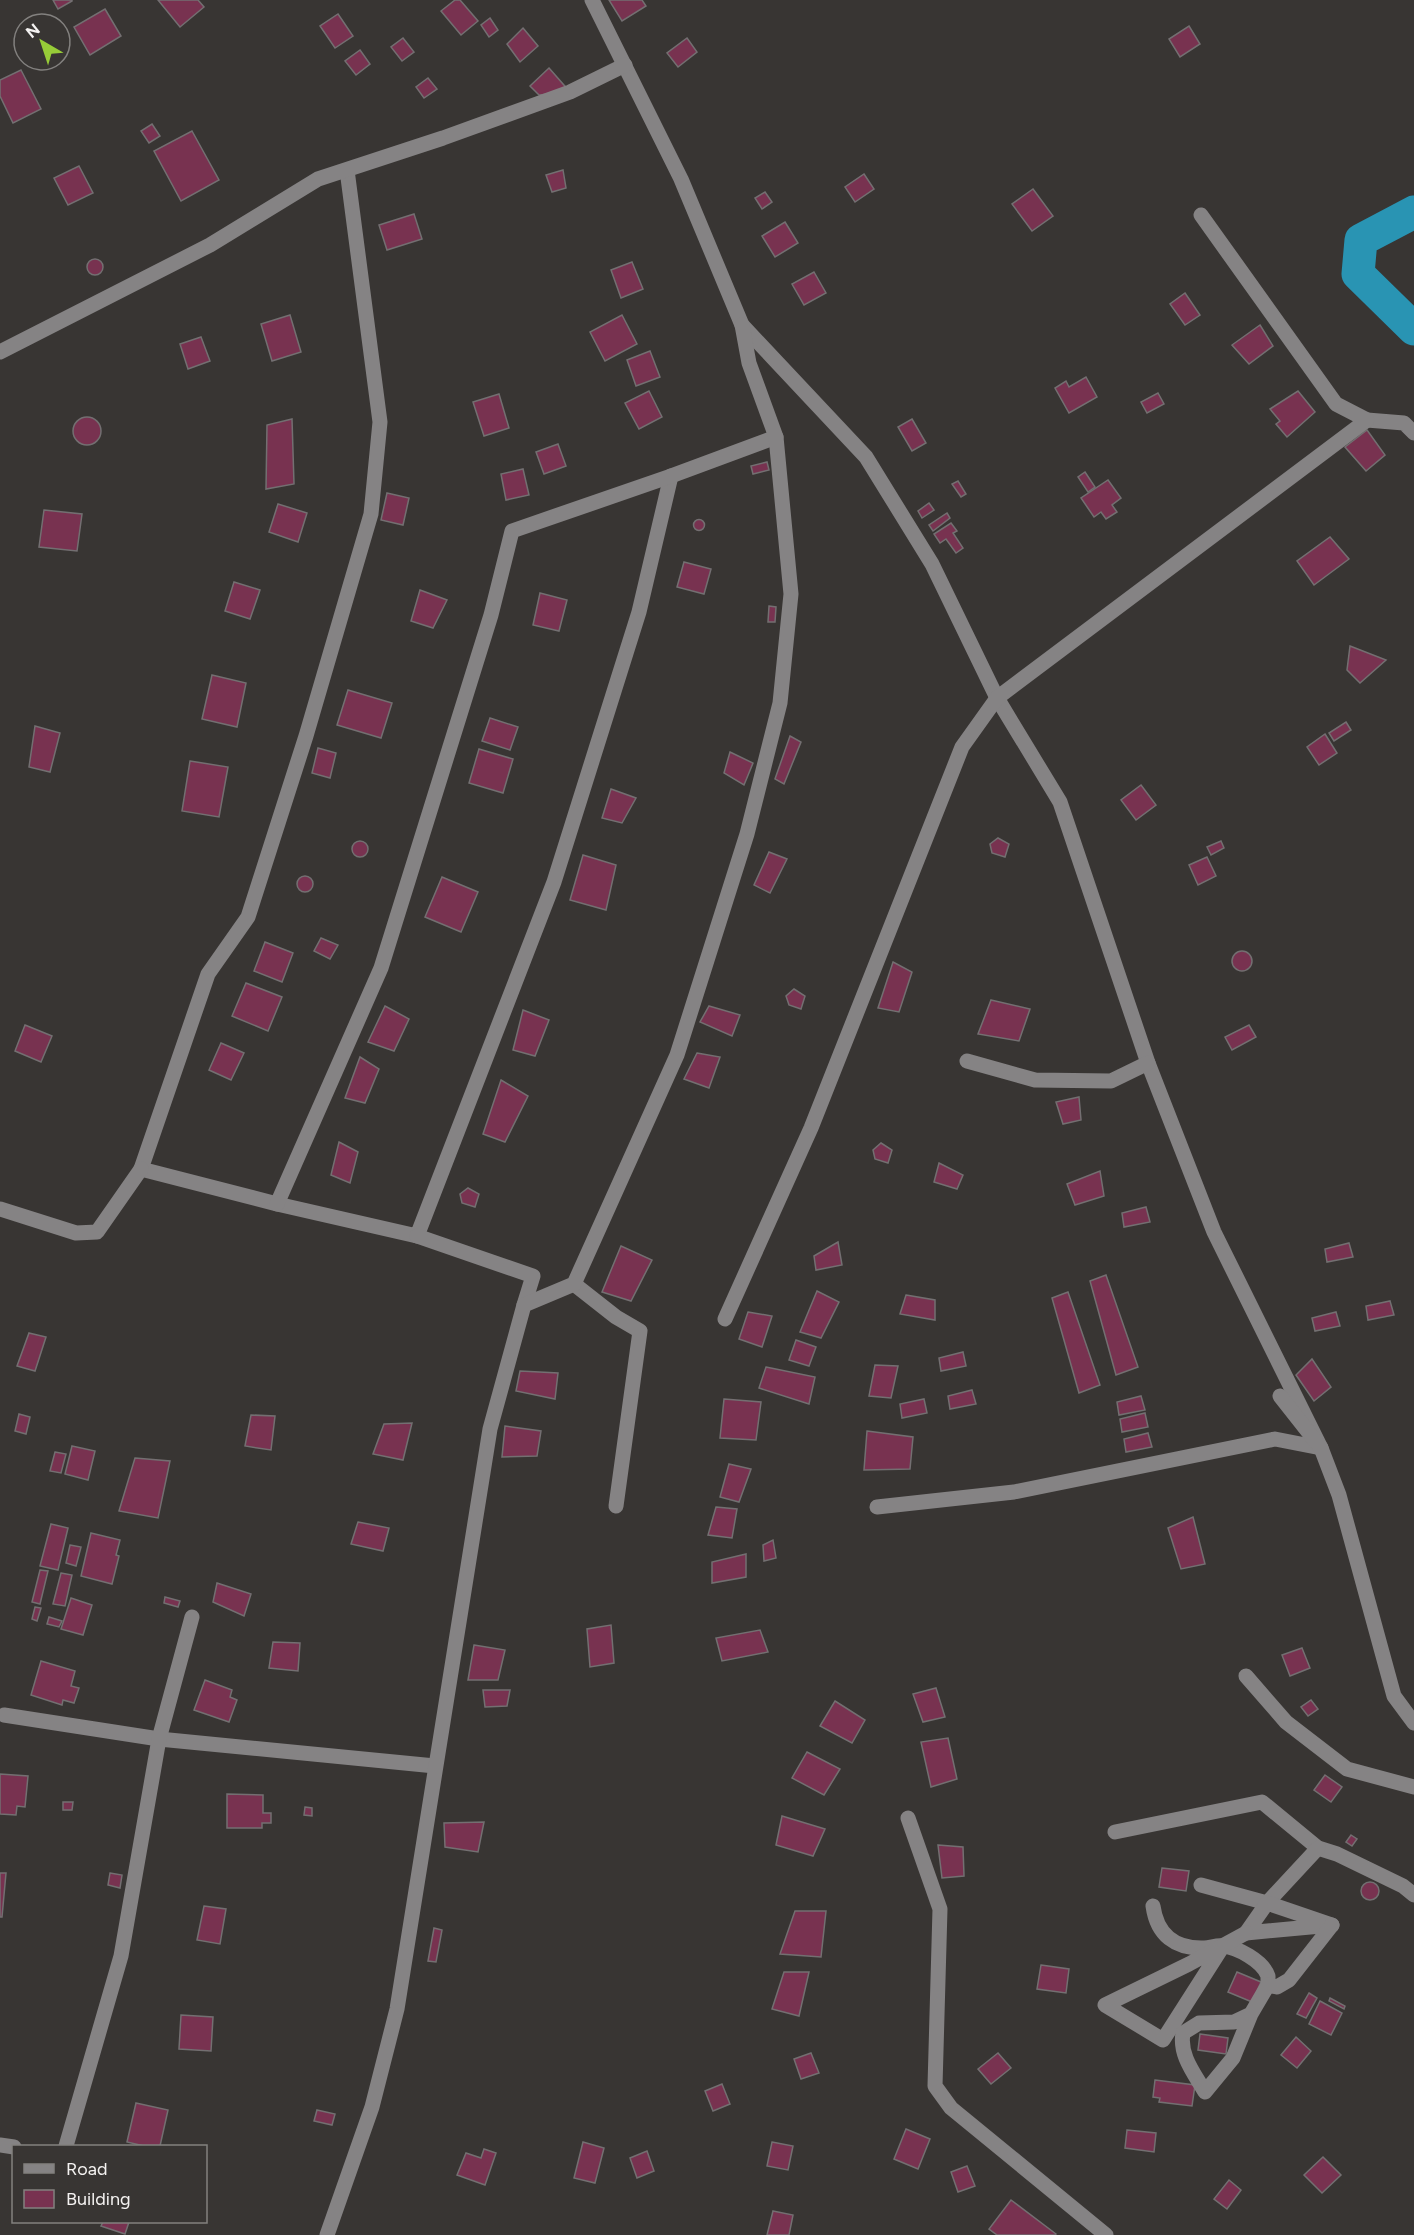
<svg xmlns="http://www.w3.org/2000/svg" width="1414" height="2235" font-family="Figtree,sans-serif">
  <rect width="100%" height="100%" fill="#383533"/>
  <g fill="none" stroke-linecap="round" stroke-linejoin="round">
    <path stroke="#2994b3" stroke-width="33" d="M1414,212L1361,240L1358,274L1414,329"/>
  </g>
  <g fill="#783250" stroke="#736f71" stroke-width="1.5">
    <path d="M53,0H72V1L58,9Z"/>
    <path d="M158,0H198L204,7L180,27Z"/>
    <path d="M455,0H460L478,21L461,35L441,11Z"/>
    <path d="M609,0H642L646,6L622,21Z"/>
    <path d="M105,9L121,36L90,55L74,27Z"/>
    <path d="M338,14L353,36L335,48L320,26Z"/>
    <path d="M490,18L498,30L489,37L481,25Z"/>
    <path d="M1189,26L1200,44L1180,57L1169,39Z"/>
    <path d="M523,28L538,46L520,62L507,44Z"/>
    <path d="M403,38L414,52L402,61L391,47Z"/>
    <path d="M687,38L697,52L678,67L667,53Z"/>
    <path d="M360,50L370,64L356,75L345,61Z"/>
    <path d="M549,68L570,92L539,95L530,86Z"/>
    <path d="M21,70L41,109L13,123L0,96V80Z"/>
    <path d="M428,78L437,89L424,98L416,87Z"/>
    <path d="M152,124L160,136L149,143L141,131Z"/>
    <path d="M192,131L219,180L181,201L154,151Z"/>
    <path d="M79,166L93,193L68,205L54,178Z"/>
    <path d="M563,170L566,188L552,192L546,175Z"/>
    <path d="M864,174L874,189L855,202L845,187Z"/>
    <path d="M1033,189L1053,216L1032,231L1012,204Z"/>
    <path d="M765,192L772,202L762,209L755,198Z"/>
    <path d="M414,214L422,239L387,250L379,225Z"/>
    <path d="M785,222L798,243L775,257L762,236Z"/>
    <circle cx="95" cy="267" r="8"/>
    <path d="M632,262L643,289L621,298L611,270Z"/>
    <path d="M814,272L826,293L804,305L792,284Z"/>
    <path d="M1185,293L1200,315L1185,325L1170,304Z"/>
    <path d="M290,315L301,352L272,361L261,324Z"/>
    <path d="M622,315L637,344L605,361L590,332Z"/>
    <path d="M1260,325L1273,346L1249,364L1232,345Z"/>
    <path d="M201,337L210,361L188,369L180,344Z"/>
    <path d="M650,351L660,377L636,386L627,360Z"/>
    <path d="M1086,377L1097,397L1069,413L1055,388L1066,381L1069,387Z"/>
    <path d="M649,391L662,417L639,429L625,403Z"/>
    <path d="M1298,391L1315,412L1287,437L1276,424L1280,421L1270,409Z"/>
    <path d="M1158,393L1164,404L1147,413L1141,402Z"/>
    <path d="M499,394L509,428L484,436L473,402Z"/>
    <circle cx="87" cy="431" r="14"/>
    <path d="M292,419L294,484L266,489L267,425Z"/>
    <path d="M912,419L926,443L912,451L898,427Z"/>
    <path d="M1367,430L1385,455L1366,471L1345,447Z"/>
    <path d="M558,444L566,466L544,474L536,452Z"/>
    <path d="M767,462L769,470L753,474L751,466Z"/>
    <path d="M523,469L529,495L506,500L501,474Z"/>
    <path d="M1085,472L1095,487L1088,492L1078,477Z"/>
    <path d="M1108,480L1121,498L1112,505L1117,512L1106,519L1101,512L1094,517L1081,498Z"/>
    <path d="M958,481L966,494L961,497L952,484Z"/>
    <path d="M387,493L409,498L403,525L381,520Z"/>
    <path d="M929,503L934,510L922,518L918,511Z"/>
    <path d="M278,504L307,513L298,542L269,532Z"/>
    <path d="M44,510L82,514L77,551L39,547Z"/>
    <path d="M947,513L950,518L933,531L929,525Z"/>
    <circle cx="699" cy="525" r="5.5"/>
    <path d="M951,523L957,531L953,533L963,548L956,553L946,539L940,543L934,534Z"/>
    <path d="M1330,537L1349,559L1314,585L1297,561Z"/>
    <path d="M684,562L711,569L704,594L677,587Z"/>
    <path d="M234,582L260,590L250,619L225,611Z"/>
    <path d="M420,590L447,600L433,628L411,621Z"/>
    <path d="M540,593L567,600L559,631L533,625Z"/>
    <path d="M769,606L776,607L775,622H768Z"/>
    <path d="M1350,646L1386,660L1360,683L1347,670Z"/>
    <path d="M212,675L246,683L237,727L202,719Z"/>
    <path d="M348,690L392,703L381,738L337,725Z"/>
    <path d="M490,718L518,727L510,750L482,741Z"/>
    <path d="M1346,722L1351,730L1334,741L1329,733Z"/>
    <path d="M35,726L60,733L50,772L29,767Z"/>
    <path d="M1325,734L1337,753L1319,765L1307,747Z"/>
    <path d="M790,736L801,742L784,784L775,779Z"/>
    <path d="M318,748L336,753L330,778L312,773Z"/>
    <path d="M479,749L513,759L503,793L469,783Z"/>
    <path d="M730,752L753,763L744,785L724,773Z"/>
    <path d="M190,761L228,767L219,817L182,811Z"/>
    <path d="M1141,785L1156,805L1136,820L1121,800Z"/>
    <path d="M611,789L636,798L622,823L602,818Z"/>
    <path d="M998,838L1009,844L1005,857L992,853L990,844Z"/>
    <path d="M1221,841L1224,848L1211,855L1207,847Z"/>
    <circle cx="360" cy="849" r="8"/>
    <path d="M769,852L787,859L770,893L754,885Z"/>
    <path d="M583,855L616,865L606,910L570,900Z"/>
    <path d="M1207,857L1216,876L1198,885L1189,865Z"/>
    <circle cx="305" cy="884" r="8"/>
    <path d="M442,877L478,892L461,932L425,917Z"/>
    <path d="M321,938L338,945L330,959L314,951Z"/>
    <path d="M265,942L293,953L282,982L254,971Z"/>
    <circle cx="1242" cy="961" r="10"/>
    <path d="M893,962L912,972L899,1012L878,1008Z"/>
    <path d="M246,983L282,997L268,1031L232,1016Z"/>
    <path d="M794,989L805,996L801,1009L789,1005L786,996Z"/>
    <path d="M991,1000L1030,1009L1019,1041L978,1034Z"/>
    <path d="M385,1006L409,1019L394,1051L368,1042Z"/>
    <path d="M709,1006L740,1015L732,1036L700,1022Z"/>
    <path d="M523,1010L549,1020L535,1056L513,1050Z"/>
    <path d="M25,1025L52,1036L41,1062L15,1051Z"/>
    <path d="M1249,1025L1256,1037L1232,1050L1225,1037Z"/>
    <path d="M221,1043L244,1053L231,1080L209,1070Z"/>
    <path d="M697,1053L720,1057L709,1088L684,1079Z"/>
    <path d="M360,1057L379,1069L365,1103L345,1098Z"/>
    <path d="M501,1080L528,1096L505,1142L483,1134Z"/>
    <path d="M1079,1097L1081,1120L1063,1124L1056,1102Z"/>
    <path d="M339,1142L358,1152L350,1183L331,1175Z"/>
    <path d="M881,1143L892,1150L888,1163L875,1159L873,1150Z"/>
    <path d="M939,1163L963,1175L957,1189L934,1182Z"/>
    <path d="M1100,1171L1104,1196L1075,1205L1067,1184Z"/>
    <path d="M468,1188L479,1194L475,1207L462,1203L460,1194Z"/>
    <path d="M1146,1207L1150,1222L1124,1227L1122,1213Z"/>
    <path d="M838,1242L842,1265L816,1270L814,1256Z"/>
    <path d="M1349,1243L1353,1257L1327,1262L1325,1249Z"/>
    <path d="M621,1246L652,1260L631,1301L602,1292Z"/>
    <path d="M1106,1275L1138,1367L1116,1375L1090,1281Z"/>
    <path d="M817,1291L839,1302L821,1338L800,1332Z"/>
    <path d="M1068,1292L1100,1385L1079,1393L1052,1298Z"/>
    <path d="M906,1295L935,1300V1320L900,1314Z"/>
    <path d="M1390,1301L1394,1315L1368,1320L1366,1306Z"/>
    <path d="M748,1312L772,1316L762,1347L739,1339Z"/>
    <path d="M1336,1312L1340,1326L1315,1331L1312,1318Z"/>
    <path d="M29,1333L46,1337L35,1371L17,1366Z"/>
    <path d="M796,1340L816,1347L809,1366L789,1360Z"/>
    <path d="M963,1352L966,1366L941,1371L939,1358Z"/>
    <path d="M1312,1359L1331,1387L1314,1401L1296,1375Z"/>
    <path d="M875,1365L898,1366L891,1398L869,1396Z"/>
    <path d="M766,1367L815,1377L809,1404L759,1388Z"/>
    <path d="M520,1371L558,1373L555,1399L516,1391Z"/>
    <path d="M972,1390L976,1404L950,1409L948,1396Z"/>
    <path d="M1141,1396L1145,1410L1119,1415L1117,1402Z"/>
    <path d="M724,1399L761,1402L756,1440L720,1438Z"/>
    <path d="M924,1399L927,1413L902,1418L900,1404Z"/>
    <path d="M1145,1413L1148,1427L1122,1432L1120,1419Z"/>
    <path d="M19,1414L30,1417L26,1434L15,1431Z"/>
    <path d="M251,1415L275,1416L271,1450L245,1446Z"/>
    <path d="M412,1423L403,1460L373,1454L384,1424Z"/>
    <path d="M505,1426L541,1431L537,1456L502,1457Z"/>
    <path d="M867,1431L913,1437L910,1469L864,1470Z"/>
    <path d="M1148,1433L1152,1447L1126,1452L1124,1439Z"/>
    <path d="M72,1446L95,1451L88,1480L65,1474Z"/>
    <path d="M55,1452L66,1454L61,1473L50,1471Z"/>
    <path d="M135,1458L170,1461L158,1518L119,1511Z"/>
    <path d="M729,1464L751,1469L739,1502L720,1497Z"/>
    <path d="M716,1507L737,1509L732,1538L708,1535Z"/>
    <path d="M1193,1517L1205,1564L1181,1569L1168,1528Z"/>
    <path d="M358,1522L389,1528L383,1551L351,1544Z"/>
    <path d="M51,1524L68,1528L58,1570L40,1566Z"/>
    <path d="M91,1533L120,1540L116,1555L119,1556L112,1584L81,1576Z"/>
    <path d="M773,1540L776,1558L764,1561L763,1545Z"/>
    <path d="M70,1545L81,1547L76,1566L66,1563Z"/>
    <path d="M746,1554V1577L712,1583V1562Z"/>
    <path d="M40,1570L48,1571L40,1604L32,1602Z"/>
    <path d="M61,1573L72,1575L65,1606L53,1604Z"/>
    <path d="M217,1583L251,1594L244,1616L213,1602Z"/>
    <path d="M165,1597L180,1601L178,1607L164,1603Z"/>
    <path d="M71,1598L92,1605L83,1635L61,1629Z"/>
    <path d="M35,1607L41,1608L37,1621L32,1619Z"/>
    <path d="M49,1617L62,1621L59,1627L47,1624Z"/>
    <path d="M611,1625L614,1663L590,1667L587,1629Z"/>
    <path d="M760,1630L768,1652L722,1661L716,1638Z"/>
    <path d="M273,1642L300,1643L298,1671L269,1668Z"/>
    <path d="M474,1645L505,1650L498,1680H468Z"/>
    <path d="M1302,1648L1310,1668L1290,1676L1282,1655Z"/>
    <path d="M41,1661L75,1671L71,1686L79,1688L74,1703L63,1700L62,1705L31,1695Z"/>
    <path d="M205,1680L232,1690L230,1697L237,1700L229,1722L194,1710Z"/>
    <path d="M936,1688L945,1717L923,1722L913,1694Z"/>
    <path d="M483,1690H510L507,1706L485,1707Z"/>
    <path d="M1311,1700L1318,1709L1308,1716L1301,1707Z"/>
    <path d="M835,1701L865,1720L852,1743L820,1726Z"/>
    <path d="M948,1738L957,1779L931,1787L921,1742Z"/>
    <path d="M807,1752L840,1769L824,1795L792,1778Z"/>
    <path d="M0,1774L28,1776L25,1807L17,1806L16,1815L0,1814Z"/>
    <path d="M1325,1775L1342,1787L1331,1802L1314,1790Z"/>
    <path d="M227,1794L263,1795V1813H271V1823H262V1828H227Z"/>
    <path d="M63,1802H73L72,1810H63Z"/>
    <path d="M305,1807L312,1808V1816L304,1815Z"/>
    <path d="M782,1816L825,1829L813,1856L776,1845Z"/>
    <path d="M484,1822L478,1852L445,1847L444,1823Z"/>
    <path d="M1351,1835L1357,1839L1352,1846L1346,1842Z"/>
    <path d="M938,1845L963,1847L964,1876L942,1878Z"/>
    <path d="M1162,1868L1189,1871L1186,1891L1159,1887Z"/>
    <path d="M0,1873H6L2,1917H0Z"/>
    <path d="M110,1873L122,1875L120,1888L108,1885Z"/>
    <circle cx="1370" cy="1891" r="9"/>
    <path d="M204,1906L226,1909L220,1944L197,1940Z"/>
    <path d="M795,1911H826L821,1957L780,1954Z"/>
    <path d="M434,1928L442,1930L436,1962L428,1961Z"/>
    <path d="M1041,1965L1069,1969L1066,1993L1037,1989Z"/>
    <path d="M784,1972H809L799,2016L772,2009Z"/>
    <path d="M1237,1972L1261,1982L1252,2002L1228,1992Z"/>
    <path d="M1309,1993L1317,1998L1306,2018L1297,2014Z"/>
    <path d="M1330,1998L1345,2006L1344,2009L1329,2001Z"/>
    <path d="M1320,2001L1342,2013L1331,2035L1309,2024Z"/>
    <path d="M181,2015L213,2017L211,2051L179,2049Z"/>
    <path d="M1200,2034L1228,2038L1226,2054L1198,2050Z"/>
    <path d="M1296,2037L1311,2051L1297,2068L1281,2055Z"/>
    <path d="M811,2053L819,2073L801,2079L794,2059Z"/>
    <path d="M998,2053L1011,2068L991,2084L978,2069Z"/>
    <path d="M1155,2080L1195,2085L1192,2106L1159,2102L1160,2098L1153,2097Z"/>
    <path d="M722,2084L730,2104L713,2111L705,2091Z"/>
    <path d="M136,2103L168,2110L160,2146H144L127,2142Z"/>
    <path d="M317,2110L335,2114L332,2125L314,2121Z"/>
    <path d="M906,2129L930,2139L918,2169L894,2159Z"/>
    <path d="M1127,2130L1156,2133L1154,2152L1125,2148Z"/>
    <path d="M583,2142L604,2148L595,2183L574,2178Z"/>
    <path d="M772,2142L793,2146L788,2170L767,2166Z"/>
    <path d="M484,2149L496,2153L485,2185L457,2175L466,2153L481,2158Z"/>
    <path d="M647,2151L654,2171L637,2178L630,2158Z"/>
    <path d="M1323,2157L1341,2175L1322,2193L1304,2175Z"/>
    <path d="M967,2166L975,2186L958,2192L951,2172Z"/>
    <path d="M1229,2180L1241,2190L1227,2209L1214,2199Z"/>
    <path d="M1011,2200L1056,2234L1055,2235H997L989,2229Z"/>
    <path d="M773,2211L793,2215L789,2235H767Z"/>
    <path d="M103,2222H129L125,2234L101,2226Z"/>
  </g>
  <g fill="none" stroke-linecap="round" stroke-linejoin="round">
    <g stroke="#858384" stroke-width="15">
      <path d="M592,0L681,179L742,325L866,457L932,564L997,698L1060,802L1148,1063L1214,1232L1321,1448L1275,1439L1014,1492L877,1507"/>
      <path d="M347,170L380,422L371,514L306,736L248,917L208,974L141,1169L277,1204L417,1236L554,882L639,612L671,476"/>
      <path d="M0,352L210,245L318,179L443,138L570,92L625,65"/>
      <path d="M1367,420L1404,423L1414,433"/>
      <path d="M967,1061L1035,1080L1111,1081L1148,1063"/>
      <path d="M277,1204L381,968L491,615L512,531L671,476L776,437"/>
      <path d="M0,1209L76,1233L97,1232L141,1169"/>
      <path d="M417,1236L533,1276L524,1305"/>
      <path d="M574,1284L616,1317L640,1331L616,1506"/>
      <path d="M725,1319L811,1128L962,747L997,698L1367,420L1336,404L1201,215"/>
      <path d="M1280,1396L1321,1448L1339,1495L1394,1696L1414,1723"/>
      <path d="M1246,1676L1286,1722L1347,1769L1414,1787"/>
      <path d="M4,1715L159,1739L435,1766"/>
      <path d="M908,1818L940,1909L935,2086L951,2108L1106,2235"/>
      <path d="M1115,1832L1262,1802L1318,1848L1337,1854L1403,1886L1414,1895"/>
      <path d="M1201,1885L1267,1903L1318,1848"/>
      <path d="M1267,1903L1332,1925L1246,1933Z"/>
      <path d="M1153,1906C1157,1935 1175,1949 1204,1948C1210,1948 1217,1945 1222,1946C1237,1947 1263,1961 1268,1976C1268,1979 1268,1982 1268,1985"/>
      <path d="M1223,1946L1163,2040L1105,2005L1189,1964L1246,1933"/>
      <path d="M1251,2014L1234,2022L1199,2023L1183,2033C1179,2055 1194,2073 1205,2092L1233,2058L1251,2014L1268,1985L1277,1987L1289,1980L1332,1925"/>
      <path d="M0,2145L14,2147"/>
      <path d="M66,2146L121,1956L159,1739L192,1617"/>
      <path d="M327,2235L372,2107L397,2009L490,1429L524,1305L574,1284L677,1055L747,834L780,703L791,594L776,437L749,363L742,325"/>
    </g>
  </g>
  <rect x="12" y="2145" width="195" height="78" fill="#383533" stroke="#83817f" stroke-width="1.5"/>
  <rect x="24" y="2164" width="30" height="9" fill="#858384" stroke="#83817f" stroke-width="1.5"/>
  <text x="66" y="2175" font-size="18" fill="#f4f2f1">Road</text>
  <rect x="24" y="2190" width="30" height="18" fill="#783250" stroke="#83817f" stroke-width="1.5"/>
  <text x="66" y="2205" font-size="18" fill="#f4f2f1">Building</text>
  <g transform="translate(42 42) rotate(321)"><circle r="28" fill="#383533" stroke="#83817f" stroke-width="1.5"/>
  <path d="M0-4.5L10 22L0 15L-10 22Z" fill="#97cc38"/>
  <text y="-9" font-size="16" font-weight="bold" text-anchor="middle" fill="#f4f2f1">N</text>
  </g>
</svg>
